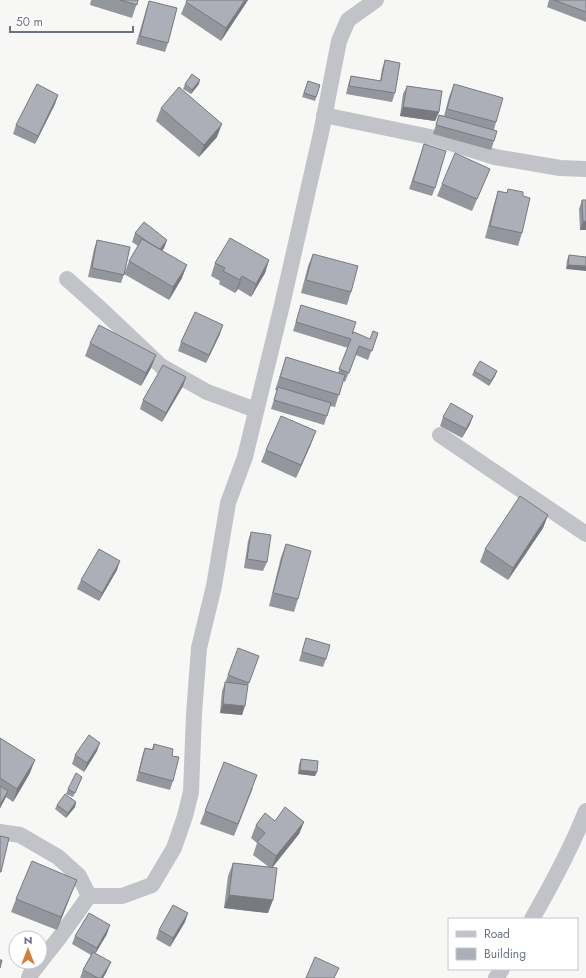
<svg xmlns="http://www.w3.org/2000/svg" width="586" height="978" font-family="Jost,sans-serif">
  <rect width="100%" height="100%" fill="#f7f7f5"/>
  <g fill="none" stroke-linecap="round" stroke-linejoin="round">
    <g stroke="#c1c3c8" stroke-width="16">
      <path d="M324,115L435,138L495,157L560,168L586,169"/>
      <path d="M67,279L104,312L161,366L207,392L256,410"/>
      <path d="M440,435L586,534"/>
      <path d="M0,832L20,835L58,857L79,876L89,896"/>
      <path d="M532,919C552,884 571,849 586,811"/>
      <path d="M40,962L59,938L89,896H122L152,885L174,848L185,816L191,792L194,714L199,648L214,586L228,503L245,457L282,305L321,133L339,41L348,20L376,0"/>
      <path d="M29,978L30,975L40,962"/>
      <path d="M496,978L502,969"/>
    </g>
  </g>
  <g fill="#94969d">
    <path d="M91,0H138L132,18L90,5Z"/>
    <path d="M248,0L221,41L181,14L186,2Z"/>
    <path d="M549,0H586V22L547,7Z"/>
    <path d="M149,1L168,43L165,52L136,44L146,10Z"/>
    <path d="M385,60L395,93L392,102L346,94L348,85L351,76L380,81L382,69Z"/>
    <path d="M308,81L320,85L315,101L302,97Z"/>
    <path d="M185,84H199L191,94L183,89Z"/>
    <path d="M454,84L496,122L494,130V141L491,150L433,134L439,115L444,116L449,97Z"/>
    <path d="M407,86L439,112L435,121L400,116L403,94Z"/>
    <path d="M58,95L55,104L35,144L13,134L16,125Z"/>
    <path d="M161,108L217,137L199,157L156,121Z"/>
    <path d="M424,144L435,188L432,196L409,189Z"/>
    <path d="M490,169L485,181L472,211L437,196L442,184Z"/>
    <path d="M508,189L523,196L522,233L518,246L485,238L494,204L498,191L507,193Z"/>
    <path d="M582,200H586V230H580L579,209Z"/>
    <path d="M135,233L167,240L164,248L162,251L182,278L169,300L124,274L121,283L88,277L94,249L97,240L125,272L129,261L138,246L132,242Z"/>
    <path d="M313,254L351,292L347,305L301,293L308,266Z"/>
    <path d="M569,255L586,257L566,269L567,260Z"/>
    <path d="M269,260L265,273L251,297L238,289L235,293L219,284L220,281L211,276L215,263Z"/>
    <path d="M301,305L352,334L370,339L378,333L368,360L356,355L345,382L343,381L335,407L330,406L324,425L271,409L277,390H275L286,357L338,373L348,348L293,331Z"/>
    <path d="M220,334L206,363L178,351L181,342Z"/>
    <path d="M90,343L156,355L151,368L141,386L85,356Z"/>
    <path d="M474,371H497L495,376L489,386L472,375Z"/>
    <path d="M186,377L183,386L162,422L140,409L143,400Z"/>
    <path d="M473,416L470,424L462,438L440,426L443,417Z"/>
    <path d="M311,444L296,478L261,462L266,450Z"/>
    <path d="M548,515L543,528L508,580L480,562L485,549Z"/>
    <path d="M251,532L267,562L263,571L244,568L248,541Z"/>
    <path d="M286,544L298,599L294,612L269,606L281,557Z"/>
    <path d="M117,570L99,601L77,589L81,580Z"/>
    <path d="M306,638L326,659L323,667L299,661Z"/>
    <path d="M259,656L247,688L242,715L220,713L222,691L228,675Z"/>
    <path d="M0,738L30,773L13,802L6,797L0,808Z"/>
    <path d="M154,744L172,756L173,781L170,790L136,781L142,757L145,748L152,749Z"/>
    <path d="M97,751L84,772L72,764L75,755Z"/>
    <path d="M301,759L315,776L298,774L299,764Z"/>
    <path d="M82,777L73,797L66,794L68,789Z"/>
    <path d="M253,788L234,836L200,824L205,811Z"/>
    <path d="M76,802L75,807L66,818L55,809L57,805Z"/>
    <path d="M275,821L304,822L299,834L272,868L268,913L224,908L228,876L233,863L269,867L253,855L257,843L251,838L256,825Z"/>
    <path d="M72,892L57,930L11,912L16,899Z"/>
    <path d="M185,922L170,947L156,939L159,930Z"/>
    <path d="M107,934L95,953L107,971L103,978H80L83,970L91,955L72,944L75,936Z"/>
  </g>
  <g fill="#787a80">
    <path d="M245,0H248L221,41L226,28Z"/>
    <path d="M200,80L199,84L191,94L192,90Z"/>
    <path d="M58,95L55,104L35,144L38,136Z"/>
    <path d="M403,107L439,112L435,121L400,116Z"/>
    <path d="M222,124L217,137L199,157L204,145Z"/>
    <path d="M586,221V230H580L583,222Z"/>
    <path d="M167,240L164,248L155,260L159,251Z"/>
    <path d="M269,260L265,273L251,297L256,284Z"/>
    <path d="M187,265L182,278L169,300L173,287Z"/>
    <path d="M568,265L586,266V271L566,269Z"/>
    <path d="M242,276L238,289L235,293L240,280Z"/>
    <path d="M223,325L220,334L206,363L209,355Z"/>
    <path d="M156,355L151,368L141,386L146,373Z"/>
    <path d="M497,371L495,376L489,386L491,381Z"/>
    <path d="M186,377L183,386L162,422L166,413Z"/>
    <path d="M473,416L470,424L462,438L466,429Z"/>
    <path d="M316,431L311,444L296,478L301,465Z"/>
    <path d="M548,515L543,528L508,580L513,568Z"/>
    <path d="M120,561L117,570L99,601L102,593Z"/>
    <path d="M223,704L245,706L242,715L220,713Z"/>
    <path d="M100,743L97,751L84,772L87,763Z"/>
    <path d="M35,760L30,773L13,802L17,789Z"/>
    <path d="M300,770L317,772L315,776L298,774Z"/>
    <path d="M8,791L5,799L0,808V805Z"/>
    <path d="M76,802L75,807L66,818L68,813Z"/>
    <path d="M304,822L299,834L271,869L276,856Z"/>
    <path d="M77,880L72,892L57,930L61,917Z"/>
    <path d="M229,895L273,900L268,913L224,908Z"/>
    <path d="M188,913L185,922L170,947L173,938Z"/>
    <path d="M110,925L107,934L94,956L97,948Z"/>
    <path d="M111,962L107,971L103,978H101Z"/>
  </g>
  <g fill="#acafb7" stroke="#787a80">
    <path d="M120,0H138L137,5Z"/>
    <path d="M187,0H245L226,28L186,2Z"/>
    <path d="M554,0H586V12Z"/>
    <path d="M149,1L177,8L168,43L140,36Z"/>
    <path d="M385,60L400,63L395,93L349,86L351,76L381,81Z"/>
    <path d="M192,74L200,80L192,90L185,84Z"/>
    <path d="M308,81L320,85L316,97L304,93Z"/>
    <path d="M37,84L58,95L38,136L16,125Z"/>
    <path d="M454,84L503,98L496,122L447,109Z"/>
    <path d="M407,86L442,91L439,112L403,107Z"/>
    <path d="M179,87L222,124L204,145L161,108Z"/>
    <path d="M439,115L497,131L494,141L436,125Z"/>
    <path d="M424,144L446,151L435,188L413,181Z"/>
    <path d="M455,153L490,169L477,199L442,184Z"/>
    <path d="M508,189L523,192V196L530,198L522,233L490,226L498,191L507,193Z"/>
    <path d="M582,200H586V221L583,222Z"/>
    <path d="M144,222L167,240L160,249L148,242L135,233Z"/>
    <path d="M230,238L269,260L256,284L242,276L240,280L223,271L225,268L215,263Z"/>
    <path d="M142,239L187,265L173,287L129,261Z"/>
    <path d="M97,240L130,247L124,275L92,268Z"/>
    <path d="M313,254L358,266L351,292L306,280Z"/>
    <path d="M569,255L586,257V266L568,265Z"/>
    <path d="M301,305L356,322L352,334L354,332L370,339L373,331L378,333L372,351L359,346L349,373L339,369L351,339L296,322Z"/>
    <path d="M195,312L223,325L209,355L181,342Z"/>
    <path d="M99,325L156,355L146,373L90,343Z"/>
    <path d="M286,357L345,375L339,395L280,377Z"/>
    <path d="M480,361L497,371L491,381L474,371Z"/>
    <path d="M163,365L186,377L166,413L143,400Z"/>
    <path d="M278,387L331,403L327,416L274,400Z"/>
    <path d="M451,403L473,416L466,429L443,417Z"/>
    <path d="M281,416L316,431L301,465L266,450Z"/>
    <path d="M520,496L548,515L513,568L485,549Z"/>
    <path d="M251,532L271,535L267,562L247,559Z"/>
    <path d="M286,544L311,551L298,599L273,593Z"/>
    <path d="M99,549L120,561L102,593L81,580Z"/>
    <path d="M306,638L330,645L326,659L302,652Z"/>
    <path d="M238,648L259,656L249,683L228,675Z"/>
    <path d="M225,682L248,685L245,706L223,704Z"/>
    <path d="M89,735L100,743L87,763L75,755Z"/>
    <path d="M0,738L35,760L17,789L0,778Z"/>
    <path d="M154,744L173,749L172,756L179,757L173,781L139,772L145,748L153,750Z"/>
    <path d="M301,759L318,761L317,772L300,770Z"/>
    <path d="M224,762L257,775L238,824L205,811Z"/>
    <path d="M76,773L82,777L75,793L68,789Z"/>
    <path d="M0,786L8,791L0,805Z"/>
    <path d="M65,794L76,802L68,813L57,805Z"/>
    <path d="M285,807L304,822L276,856L257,842L265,833L256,825L265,813L275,821Z"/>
    <path d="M0,836L9,838L1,872H0Z"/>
    <path d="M32,861L77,880L61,917L16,899Z"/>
    <path d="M233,863L277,868L273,900L229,895Z"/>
    <path d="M173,905L188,913L173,938L159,930Z"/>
    <path d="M89,913L110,925L97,948L75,936Z"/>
    <path d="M93,952L111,962L101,978H98L83,970Z"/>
    <path d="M315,957L339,968L334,978H306Z"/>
    <path d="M0,960H2L0,968Z"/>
  </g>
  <rect x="448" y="918" width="130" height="52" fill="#ffffff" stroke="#c3c7cd"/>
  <rect x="456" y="931" width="20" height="6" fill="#c1c3c8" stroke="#c3c7cd"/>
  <text x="484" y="938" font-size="12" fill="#6a7283">Road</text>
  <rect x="456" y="948" width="20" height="12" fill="#acafb7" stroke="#c3c7cd"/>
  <text x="484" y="958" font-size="12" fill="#6a7283">Building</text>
  <g transform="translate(28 950)"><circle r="19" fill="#ffffff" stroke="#c3c7cd"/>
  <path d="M0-3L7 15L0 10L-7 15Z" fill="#d07e3c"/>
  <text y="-6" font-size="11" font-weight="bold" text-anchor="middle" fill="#6a7283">N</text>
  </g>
  <path d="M10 26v6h123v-6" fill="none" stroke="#6a7283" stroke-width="2"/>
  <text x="16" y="26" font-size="12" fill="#6a7283" stroke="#ffffff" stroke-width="3" paint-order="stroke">50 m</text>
</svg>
